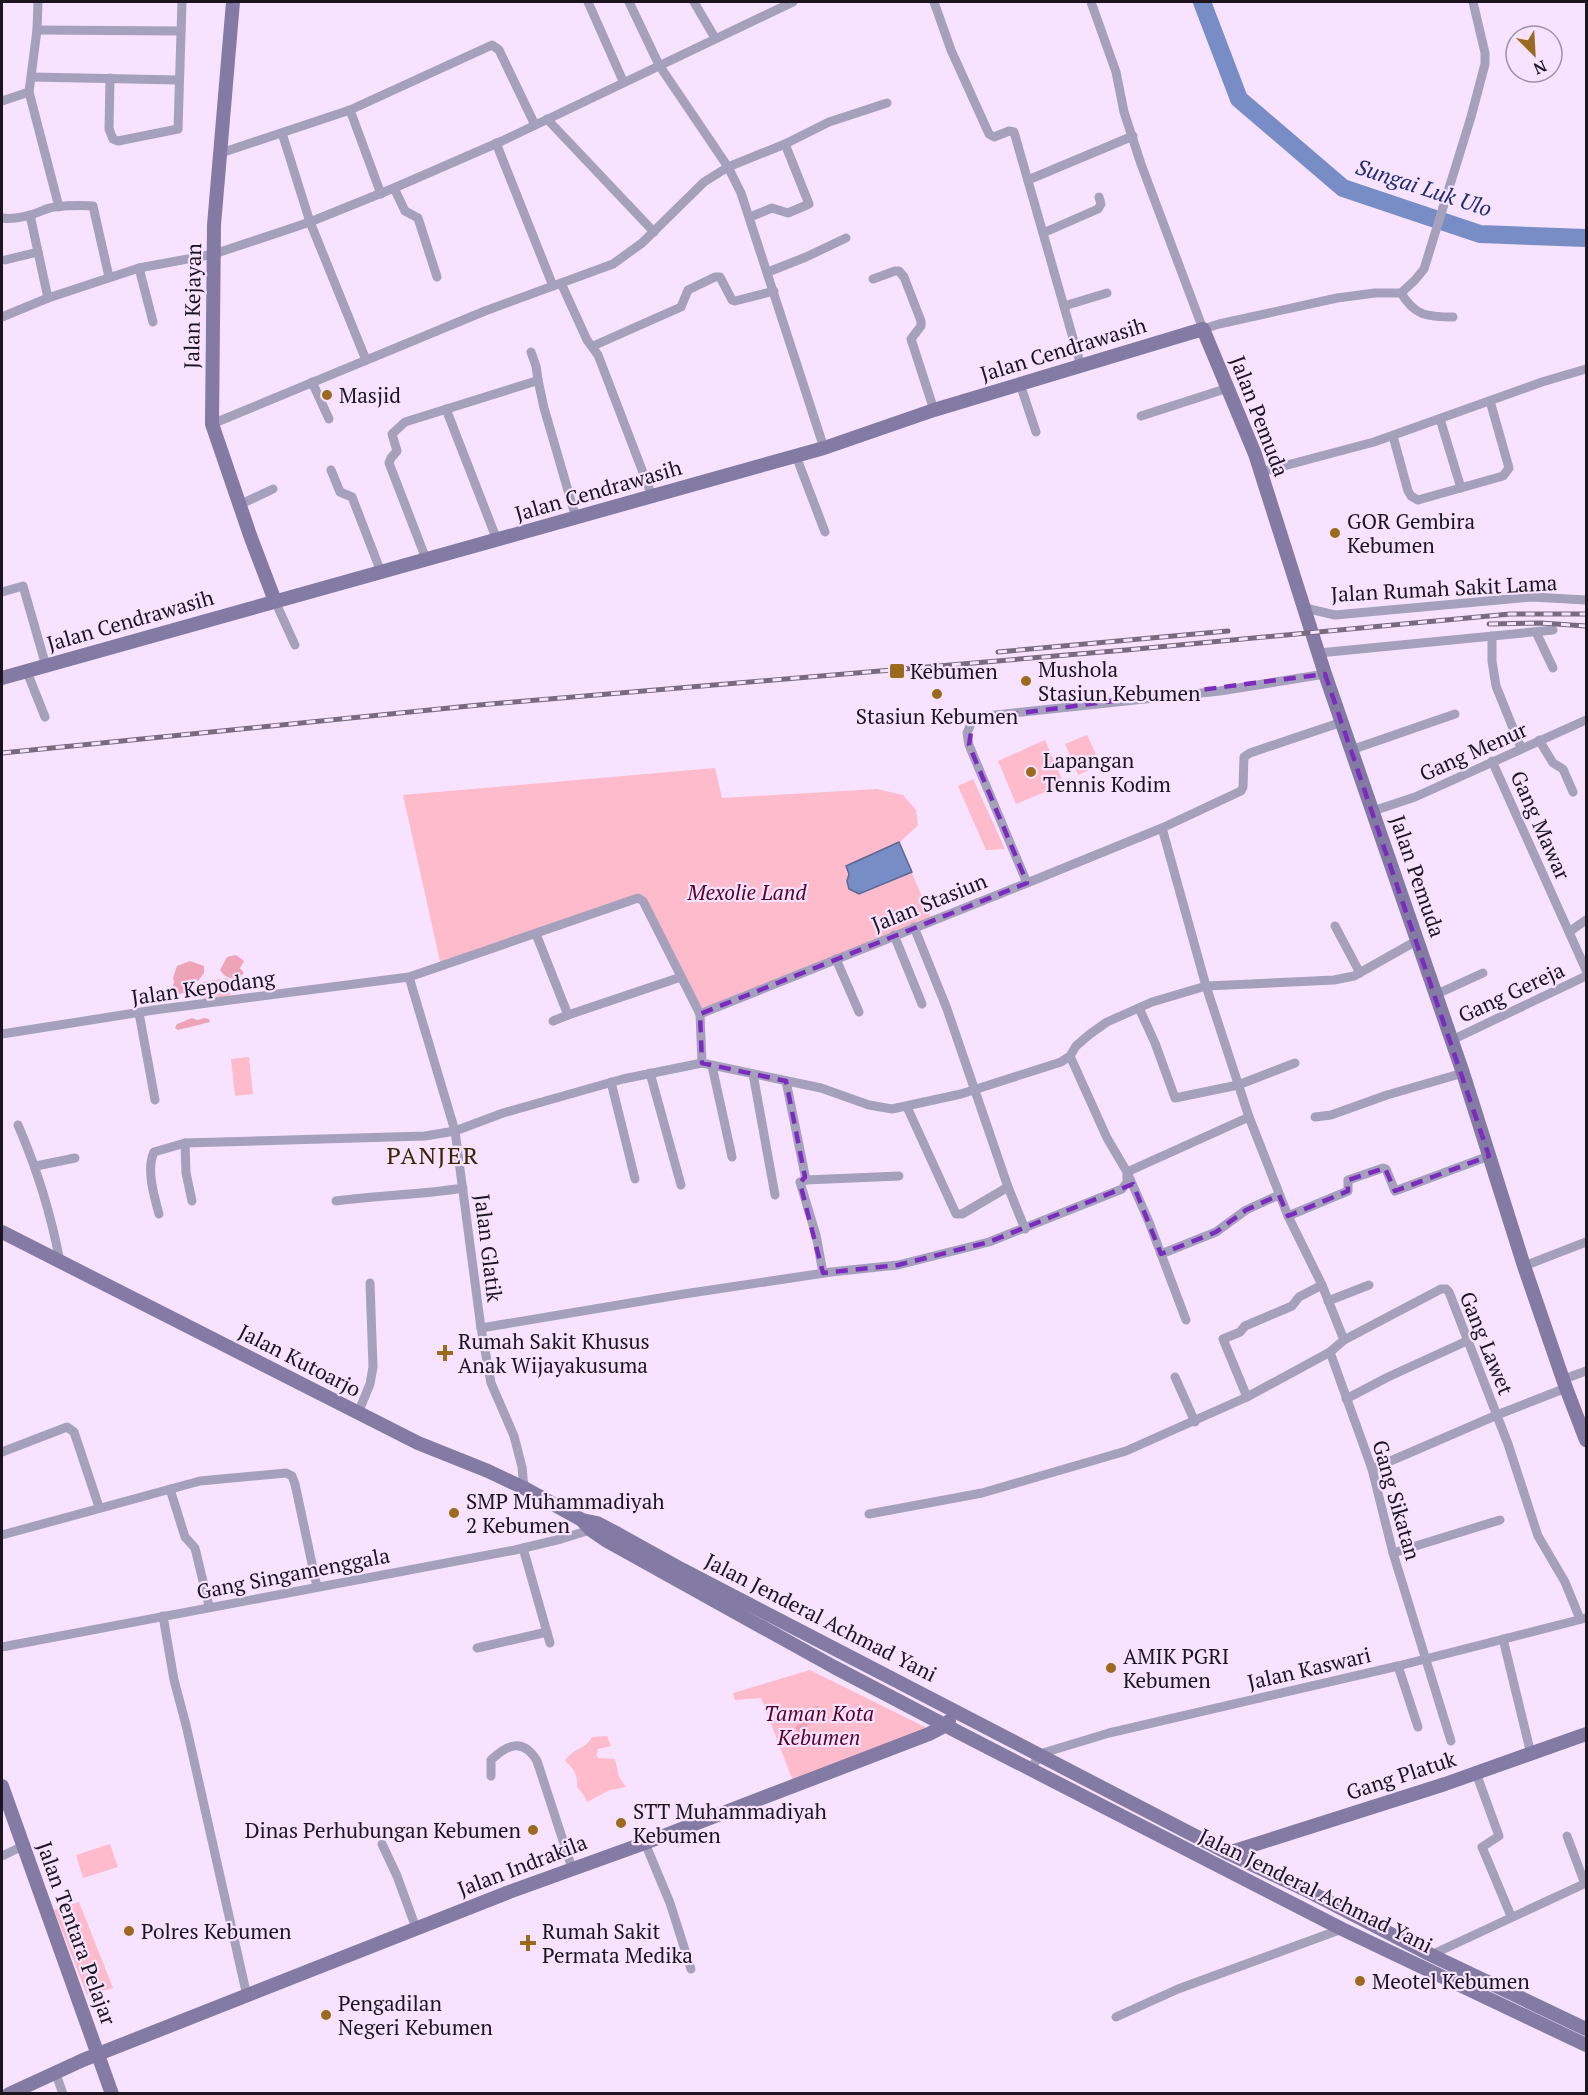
<svg xmlns="http://www.w3.org/2000/svg" width="1588" height="2095" font-family="'PT Serif',serif">
  <rect width="100%" height="100%" fill="#f7e3ff"/>
  <g fill="#fdbbcc">
    <path d="M1087,735L1101,765L1078,775L1065,744Z"/>
    <path d="M1045,740L1064,784L1016,804L998,761Z"/>
    <path d="M715,768L722,798L877,789L903,795L916,810L918,825L899,843L932,920L700,1014L642,895L441,966L403,795Z"/>
    <path d="M973,779L1005,849L986,850L958,786Z"/>
    <path d="M228,978L231,997L204,1000L201,982Z"/>
    <path d="M249,1057L253,1094L235,1096L231,1059Z"/>
    <path d="M810,1670L931,1730L793,1781L761,1698L735,1700L733,1693Z"/>
    <path d="M607,1736L611,1746L598,1749L596,1756L599,1758L615,1759L619,1777L626,1787L610,1790L587,1802L584,1795L577,1787C578,1775 574,1769 565,1761C573,1748 586,1749 592,1737Z"/>
    <path d="M110,1844L118,1867L83,1878L76,1855Z"/>
    <path d="M79,1902L113,1988L87,1995L54,1910Z"/>
  </g>
  <g fill="#eea4b7">
    <path d="M236,955L244,961L240,968L244,973L236,980L225,976L220,970L227,957Z"/>
    <path d="M190,961L204,966V973L198,981L194,979L192,982L194,986L191,991L179,994L173,987L174,981L173,978L177,966Z"/>
    <path d="M192,1018L197,1020L205,1018L209,1019L210,1022L178,1030L175,1028L177,1024Z"/>
    <path d="M816,1706L822,1708L825,1712L823,1715L820,1716V1719H811L803,1734L798,1733L795,1727L808,1717V1711Z"/>
  </g>
  <path fill="#788cc6" stroke="#5c6894" stroke-width="1.5" d="M899,842L912,872L859,894L849,889L847,881L849,874L846,866Z"/>
  <g fill="none" stroke-linecap="round" stroke-linejoin="round">
    <path stroke="#788cc6" stroke-width="18" d="M1202,2L1239,99L1343,188L1480,234L1586,238"/>
    <g stroke="#a5a0bc" stroke-width="9">
      <path d="M38,2L37,30L29,92L59,207"/>
      <path d="M588,2L623,81"/>
      <path d="M629,2L659,65L728,167L741,193L824,448"/>
      <path d="M694,2L715,38"/>
      <path d="M934,2L951,50L989,134L994,137L1009,131L1014,132L1081,366"/>
      <path d="M1091,2L1116,72L1124,112L1141,164L1203,329L1219,324L1337,298L1375,293H1401L1415,280L1424,269L1471,117L1485,64V53L1473,2"/>
      <path d="M37,30L181,31"/>
      <path d="M32,77L179,80"/>
      <path d="M110,78L109,129L113,139L118,141L178,129L182,2"/>
      <path d="M2,101L29,92"/>
      <path d="M350,110L381,194"/>
      <path d="M547,119L654,232"/>
      <path d="M282,133L310,222L366,360"/>
      <path d="M496,143L553,286"/>
      <path d="M221,153L350,110L492,45L499,50L535,125"/>
      <path d="M1028,180L1133,136"/>
      <path d="M394,188L405,211L418,218L437,277"/>
      <path d="M30,215L48,298"/>
      <path d="M750,217L772,208L788,213L809,204L785,144"/>
      <path d="M2,218C15,220 33,215 44,210C53,205 82,205 93,206L109,277"/>
      <path d="M1043,233L1098,209L1101,204L1099,197"/>
      <path d="M5,260L38,252"/>
      <path d="M139,268L153,322"/>
      <path d="M768,272L806,257L846,238"/>
      <path d="M873,279L895,271H899L904,277L921,321V326L911,339L934,410"/>
      <path d="M561,283L587,340L598,355L652,496"/>
      <path d="M1401,293C1415,316 1427,317 1453,317"/>
      <path d="M1064,306L1107,293"/>
      <path d="M2,317L48,298L139,268L214,254L310,222L394,188L502,141L793,2"/>
      <path d="M593,346L681,307L688,290L715,277H720L732,300L735,301L774,291"/>
      <path d="M531,352L536,366L538,380"/>
      <path d="M312,382L329,419"/>
      <path d="M1020,384L1036,432"/>
      <path d="M446,409L497,540"/>
      <path d="M1141,416L1228,388"/>
      <path d="M1440,419L1461,488"/>
      <path d="M212,424L485,311L613,264L642,243L704,182L728,167L785,144L829,122L887,103"/>
      <path d="M1393,436L1408,491L1411,496L1418,500L1503,476L1509,468L1490,401"/>
      <path d="M796,456L825,532"/>
      <path d="M331,470L340,492L352,497L381,572"/>
      <path d="M1261,472L1374,442L1542,382L1586,369"/>
      <path d="M239,505L273,489"/>
      <path d="M426,559L389,463L391,458L397,451L392,434L405,422L533,382L538,380L544,408L576,518"/>
      <path d="M2,592L23,586L46,666"/>
      <path d="M275,601L295,645"/>
      <path d="M1305,608L1335,615L1532,597L1586,600"/>
      <path d="M1536,632L1553,668"/>
      <path d="M1492,636V661L1496,686L1521,748"/>
      <path d="M1319,653L1553,630"/>
      <path d="M27,672L45,717"/>
      <path d="M1539,740L1553,763L1563,769L1573,792"/>
      <path d="M1351,750L1455,714"/>
      <path d="M1492,761L1586,970"/>
      <path d="M1373,811L1415,797L1586,720"/>
      <path d="M1027,883L1162,828"/>
      <path d="M1335,926L1360,973"/>
      <path d="M914,927L947,1009L1008,1187L1025,1229"/>
      <path d="M1569,932L1586,920"/>
      <path d="M536,934L568,1015L681,977"/>
      <path d="M894,935L922,1004"/>
      <path d="M836,959L859,1012"/>
      <path d="M409,977L455,1131L481,1328L491,1383L514,1436L522,1467L524,1488"/>
      <path d="M1437,994L1483,973"/>
      <path d="M1139,1008L1155,1043L1175,1098L1238,1085L1295,1063"/>
      <path d="M139,1013L155,1100"/>
      <path d="M700,1014L702,1063"/>
      <path d="M553,1021L568,1015"/>
      <path d="M2,1034L154,1010L409,977L638,898L643,901L700,1014L1027,883L969,745L967,733L973,719L977,717L1220,691L1325,674"/>
      <path d="M1452,1040L1586,976"/>
      <path d="M712,1066L732,1157"/>
      <path d="M650,1073L681,1185"/>
      <path d="M753,1074L775,1195"/>
      <path d="M786,1081L806,1180"/>
      <path d="M611,1082L635,1179"/>
      <path d="M907,1107L956,1214H962L1008,1187"/>
      <path d="M1315,1117L1331,1115L1387,1095L1463,1073"/>
      <path d="M18,1125C37,1169 51,1214 60,1262"/>
      <path d="M185,1143L186,1173L192,1201"/>
      <path d="M36,1166L75,1158"/>
      <path d="M336,1201C378,1195 421,1195 463,1188"/>
      <path d="M159,1214C154,1196 146,1169 154,1152L185,1143L425,1136L455,1131L503,1113L623,1079L702,1063L821,1088L869,1105L892,1109L961,1094L1061,1062L1070,1056L1076,1046L1090,1034L1107,1022L1152,1002L1206,986L1334,980L1354,976L1418,940"/>
      <path d="M1288,1216L1348,1191V1180L1383,1168L1386,1169L1395,1191L1489,1156"/>
      <path d="M1161,1254L1216,1232L1246,1210L1279,1195"/>
      <path d="M1524,1266L1586,1242"/>
      <path d="M823,1273L816,1235L800,1182L806,1180L899,1176"/>
      <path d="M1328,1301L1369,1285"/>
      <path d="M1186,1320L1149,1222L1127,1172L1249,1117"/>
      <path d="M481,1328L684,1294L831,1272L898,1265L989,1242L1122,1189L1127,1182V1172L1107,1138L1070,1056"/>
      <path d="M1344,1340L1441,1289H1446L1449,1292L1508,1444L1538,1536L1565,1582L1580,1619"/>
      <path d="M1330,1352L1372,1469L1393,1553L1451,1741"/>
      <path d="M1175,1377L1195,1422"/>
      <path d="M1564,1379L1586,1371"/>
      <path d="M1247,1397L1223,1339L1240,1332L1245,1326L1292,1306L1299,1297L1322,1285"/>
      <path d="M1346,1399L1388,1377L1469,1340"/>
      <path d="M358,1413L370,1384L373,1367L370,1283"/>
      <path d="M2,1452L67,1427L74,1432L99,1507"/>
      <path d="M1372,1469L1497,1415L1566,1388"/>
      <path d="M170,1489L185,1537L195,1548L209,1606"/>
      <path d="M869,1514L982,1493L1126,1451L1247,1397L1330,1352L1344,1340L1322,1285L1288,1216L1249,1117L1206,986L1162,828L1241,791L1243,787L1244,757L1250,753L1342,722"/>
      <path d="M2,1535L200,1481L286,1473L292,1476L295,1484L317,1587"/>
      <path d="M523,1548L550,1643"/>
      <path d="M1393,1553L1500,1520"/>
      <path d="M163,1616L174,1680L186,1725L247,1996"/>
      <path d="M1503,1639L1531,1754"/>
      <path d="M2,1647L515,1550L561,1539L593,1529"/>
      <path d="M477,1648L547,1632"/>
      <path d="M1398,1666L1418,1727"/>
      <path d="M1030,1768L1043,1753L1109,1733L1398,1666L1586,1618"/>
      <path d="M1476,1773L1499,1836L1482,1847L1511,1916"/>
      <path d="M491,1776V1760C508,1744 523,1738 537,1761L572,1868"/>
      <path d="M1567,1836L1585,1884"/>
      <path d="M645,1843L670,1903L691,1969"/>
      <path d="M382,1844L397,1876L416,1928"/>
      <path d="M2,1856L23,1846"/>
      <path d="M1431,1955L1586,1883"/>
      <path d="M1116,2017L1178,1989L1342,1929"/>
      <path d="M56,2074L63,2094"/>
    </g>
    <g stroke="#837ba4" stroke-width="14">
      <path d="M233,2L214,225L212,424L251,538L275,601"/>
      <path d="M2,678L824,448L934,410L1203,329L1255,454L1325,674L1463,1073L1524,1266L1566,1388L1586,1440"/>
      <path d="M2,1232L418,1443L488,1471L524,1488L582,1520L597,1523L618,1534L683,1570L1228,1853L1308,1891L1431,1955L1586,2029"/>
      <path d="M582,1520L591,1530L607,1541L834,1667L958,1732L1342,1929L1586,2045"/>
      <path d="M2,1786L112,2094"/>
      <path d="M1228,1853L1445,1784L1586,1734"/>
      <path d="M9,2094L83,2060L509,1892L645,1843L929,1734L946,1725L949,1721"/>
    </g>
    <defs>
      <g id="rail">
        <path d="M1489,624L1541,623L1586,626"/>
        <path d="M998,652L1228,631"/>
        <path d="M2,753L479,705L1126,650L1510,614H1586"/>
      </g>
    </defs>
    <use href="#rail" stroke="#786b7d" stroke-width="5"/>
    <use href="#rail" stroke="#f7e3ff" stroke-width="3" stroke-dasharray="9" stroke-linecap="butt"/>
  </g>
  <path fill="none" stroke="#7b2cbf" stroke-width="4.5" stroke-dasharray="12 8" stroke-linejoin="round" d="M1325,674L1489,1156L1395,1191L1385,1168L1348,1180V1191L1288,1216L1279,1195L1246,1210L1216,1232L1161,1254L1133,1184L989,1242L898,1265L823,1273L800,1183L805,1177L786,1081L702,1063L700,1014L1027,883L969,745L973,719Z"/>
  <g fill="#9c6a1f" stroke="#f7e3ff" stroke-width="2">
    <circle cx="327" cy="395" r="6"/>
    <circle cx="1335" cy="533" r="6"/>
    <rect x="889" y="663" width="16" height="16" rx="3"/>
    <circle cx="1026" cy="681" r="6"/>
    <circle cx="937" cy="694" r="6"/>
    <circle cx="1031" cy="772" r="6"/>
    <path d="M442 1344h6v6h6v6h-6v6h-6v-6h-6v-6h6z"/>
    <circle cx="454" cy="1513" r="6"/>
    <circle cx="1111" cy="1668" r="6"/>
    <circle cx="621" cy="1823" r="6"/>
    <circle cx="533" cy="1830" r="6"/>
    <circle cx="129" cy="1931" r="6"/>
    <path d="M525 1934h6v6h6v6h-6v6h-6v-6h-6v-6h6z"/>
    <circle cx="1360" cy="1981" r="6"/>
    <circle cx="326" cy="2015" r="6"/>
  </g>
  <g text-anchor="middle" dominant-baseline="central" stroke-width="4.5" stroke-linejoin="round" paint-order="stroke">
    <g font-size="21" fill="#1c151f" stroke="#f7e3ff">
      <text transform="translate(192 306) rotate(-89)">Jalan Kejayan</text>
      <text transform="translate(1063 349) rotate(-17)">Jalan Cendrawasih</text>
      <text transform="translate(1260 416) rotate(69)">Jalan Pemuda</text>
      <text transform="translate(598 490) rotate(-16)">Jalan Cendrawasih</text>
      <text transform="translate(1444 588) rotate(-3)">Jalan Rumah Sakit Lama</text>
      <text transform="translate(130 620) rotate(-16)">Jalan Cendrawasih</text>
      <text transform="translate(1473 751) rotate(-24)">Gang Menur</text>
      <text transform="translate(1541 825) rotate(66)">Gang Mawar</text>
      <text transform="translate(1418 876) rotate(71)">Jalan Pemuda</text>
      <text transform="translate(929 902) rotate(-22)">Jalan Stasiun</text>
      <text transform="translate(203 987) rotate(-8)">Jalan Kepodang</text>
      <text transform="translate(1511 992) rotate(-25)">Gang Gereja</text>
      <text transform="translate(489 1248) rotate(83)">Jalan Glatik</text>
      <text transform="translate(1487 1343) rotate(68)">Gang Lawet</text>
      <text transform="translate(300 1360) rotate(27)">Jalan Kutoarjo</text>
      <text transform="translate(1397 1500) rotate(74)">Gang Sikatan</text>
      <text transform="translate(293 1573) rotate(-11)">Gang Singamenggala</text>
      <text transform="translate(821 1617) rotate(27)">Jalan Jenderal Achmad Yani</text>
      <text transform="translate(1309 1668) rotate(-13)">Jalan Kaswari</text>
      <text transform="translate(1401 1775) rotate(-18)">Gang Platuk</text>
      <text transform="translate(522 1865) rotate(-21)">Jalan Indrakila</text>
      <text transform="translate(1316 1890) rotate(26)">Jalan Jenderal Achmad Yani</text>
      <text transform="translate(77 1933) rotate(70)">Jalan Tentara Pelajar</text>
    </g>
    <g font-size="21" fill="#1c151f" stroke="#f7e3ff" text-anchor="start">
      <text x="339" y="395">Masjid</text>
      <text x="1347" y="521">GOR Gembira<tspan x="1347" dy="24">Kebumen</tspan></text>
      <text x="1038" y="669">Mushola<tspan x="1038" dy="24">Stasiun Kebumen</tspan></text>
      <text x="910" y="671">Kebumen</text>
      <text x="937" y="716" text-anchor="middle">Stasiun Kebumen</text>
      <text x="1043" y="760">Lapangan<tspan x="1043" dy="24">Tennis Kodim</tspan></text>
      <text x="458" y="1341">Rumah Sakit Khusus<tspan x="458" dy="24">Anak Wijayakusuma</tspan></text>
      <text x="466" y="1501">SMP Muhammadiyah<tspan x="466" dy="24">2 Kebumen</tspan></text>
      <text x="1123" y="1656">AMIK PGRI<tspan x="1123" dy="24">Kebumen</tspan></text>
      <text x="633" y="1811">STT Muhammadiyah<tspan x="633" dy="24">Kebumen</tspan></text>
      <text x="521" y="1830" text-anchor="end">Dinas Perhubungan Kebumen</text>
      <text x="141" y="1931">Polres Kebumen</text>
      <text x="542" y="1931">Rumah Sakit<tspan x="542" dy="24">Permata Medika</tspan></text>
      <text x="1372" y="1981">Meotel Kebumen</text>
      <text x="338" y="2003">Pengadilan<tspan x="338" dy="24">Negeri Kebumen</tspan></text>
    </g>
    <g font-size="21" font-style="italic" fill="#590129" stroke="#f7e3ff">
      <text x="747" y="892">Mexolie Land</text>
      <text x="819" y="1713">Taman Kota<tspan x="819" dy="24">Kebumen</tspan></text>
    </g>
    <g font-size="22" font-style="italic" fill="#1d2b70" stroke="#f7e3ff">
      <text transform="translate(1424 187) rotate(18)">Sungai Luk Ulo</text>
    </g>
    <g font-size="24" letter-spacing="1.5" fill="#3d2502" stroke="#f7e3ff">
      <text x="433" y="1155">PANJER</text>
    </g>
  </g>
  <rect width="1588" height="2095" fill="none" stroke="#1c151f" stroke-width="6"/>
  <g transform="translate(1534 54) rotate(156)"><circle r="28" fill="#f7e3ff" stroke="#9f91a5" stroke-width="1.5"/>
  <path d="M0-4.5L10 22L0 15L-10 22Z" fill="#9c6a1f"/>
  <text y="-9" font-size="16" font-weight="bold" text-anchor="middle" fill="#1c151f">N</text>
  </g>
</svg>
